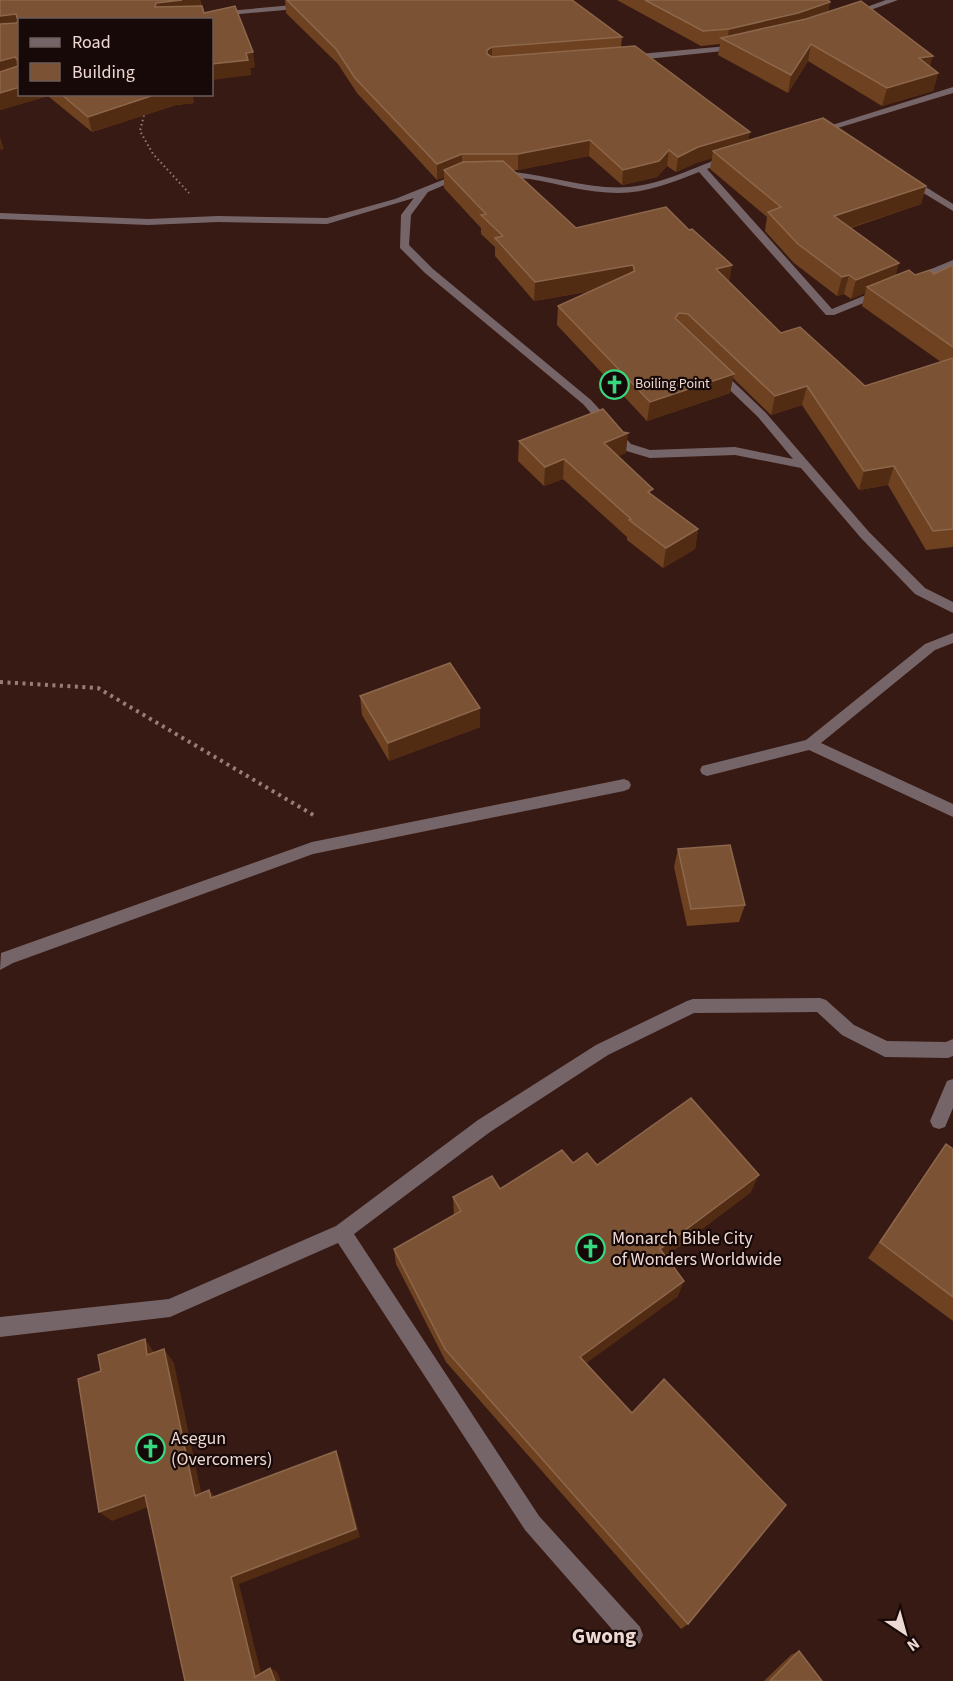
<svg xmlns="http://www.w3.org/2000/svg" width="953" height="1681" font-family="'Source Sans 3',sans-serif">
  <rect width="100%" height="100%" fill="#381a14"/>
  <g fill="none" stroke-linecap="round" stroke-linejoin="round">
    <path stroke="#987e79" stroke-width="2" stroke-dasharray="1.5 3" stroke-linecap="butt" d="M145,111L140,131L153,154L189,193"/>
    <path stroke="#987e79" stroke-width="4" stroke-dasharray="3 4.5" stroke-linecap="butt" d="M0,682L98,688L315,816"/>
    <g fill="#766568" fill-rule="evenodd">
      <path d="M886,0H898L854,16L847,14Z"/>
      <path d="M304,4H307V8L217,16L213,14L217,12Z"/>
      <path d="M739,45L743,47L742,49L628,61L624,58L628,55Z"/>
      <path d="M953,87V93L818,134L810,132Z"/>
      <path d="M726,156L734,158L707,169L832,309L878,290H886V294L834,315H826L699,172C674,182 646,193 618,193C588,193 560,184 530,179C520,178 503,180 494,174L499,171L514,172C552,176 590,190 629,187C663,184 695,167 726,156Z"/>
      <path d="M460,173L468,175L428,192L411,215L409,245L433,269L591,400L631,444L650,450L735,447L793,459L758,417L711,372L713,370H721L766,413L869,532L925,588L953,602V613L915,594L861,538L801,468L735,455L650,458L623,450L583,404L425,273L400,248L401,215L414,198L327,224L218,222L148,225L0,219V213L148,219L218,216L327,218L395,199Z"/>
      <path d="M907,179H913L953,204V211L907,183Z"/>
      <path d="M953,260V267L916,281L907,279Z"/>
      <path d="M953,633V643L935,650L821,743L953,804V817L809,750L707,776L702,774L700,770L702,766L806,740L925,644Z"/>
      <path d="M624,779L629,781L631,785L629,789L624,791L313,854L13,963L0,970L1,953L312,842Z"/>
      <path d="M820,998L826,1000L854,1025L887,1041L946,1042L953,1039V1056L948,1058L885,1057L842,1035L817,1012L694,1013L608,1055L490,1132L354,1234L539,1516L640,1627L643,1635L640,1643L632,1646L624,1643L525,1530L338,1243L170,1317L0,1337V1317L169,1299L336,1226L478,1120L596,1045L687,1001L693,999Z"/>
      <path d="M953,1079V1108L945,1127L939,1129L933,1127L930,1121L947,1081Z"/>
    </g>
  </g>
  <g fill="#6e4220" fill-rule="evenodd">
    <path d="M0,0H200L204,13L255,67L250,68L251,75L20,20V94H192L194,103L176,105L92,132L48,96L0,110Z"/>
    <path d="M285,0H572L622,37L621,47L748,140L926,186L921,204L851,228L899,263L895,276L934,274L953,265V547L926,550L888,485L859,490L802,405L771,415L733,378L730,393L647,421L557,325L558,306L592,291L534,301L495,256V247L481,234V228L444,188V177L437,180L357,93L338,64L286,13ZM589,156L622,185L657,177L667,166L676,172L696,163L712,158L710,169L767,217L765,231L794,263L837,296L844,294L851,299L865,293L862,306L941,362L865,386L781,333L730,282L576,228L513,170H518Z"/>
    <path d="M617,0H828L830,2L828,12L930,67L938,73L933,91L882,106L808,61L788,93L718,55L720,44L701,46Z"/>
    <path d="M519,441L626,453L618,456L652,495L698,529L695,549L663,568L627,540V537L563,479L544,486L518,461Z"/>
    <path d="M360,696L480,708V727L389,761L362,715Z"/>
    <path d="M678,849L745,905L739,922L687,926L674,867Z"/>
    <path d="M946,1144L953,1149V1321L868,1258Z"/>
    <path d="M573,1163L597,1165L751,1192L666,1256L678,1296L586,1363L688,1624L681,1629L446,1362L396,1264L394,1249L454,1215L453,1197L500,1189Z"/>
    <path d="M799,1651L822,1681H764L791,1655Z"/>
  </g>
  <g fill="#522b13">
    <path d="M182,0H200L202,13L155,7L156,3Z"/>
    <path d="M830,2L827,17L727,41L729,29Z"/>
    <path d="M16,14L20,29L0,31V16Z"/>
    <path d="M811,44L808,61L788,93L791,75Z"/>
    <path d="M492,47V62L487,65V50Z"/>
    <path d="M253,52L255,67L250,68L251,75L212,80V64L246,53Z"/>
    <path d="M933,56L928,73L919,58Z"/>
    <path d="M15,57L19,73L0,78V61Z"/>
    <path d="M938,73L933,91L882,106L887,88Z"/>
    <path d="M20,87V94H47L48,96L0,110V93Z"/>
    <path d="M157,94H192L194,103L176,105L92,132L88,117Z"/>
    <path d="M750,132L747,147L713,151L712,158L696,163L676,172L678,157L698,147Z"/>
    <path d="M0,137L4,149L0,150Z"/>
    <path d="M590,140L589,156L518,170V154Z"/>
    <path d="M669,150L667,166L657,177L622,185L623,170Z"/>
    <path d="M462,154V170H444V177L437,180V164Z"/>
    <path d="M926,186L921,204L830,234L834,216Z"/>
    <path d="M899,263L894,282L867,287L865,293L851,299L856,280Z"/>
    <path d="M633,265L631,284L534,301L535,282Z"/>
    <path d="M732,265L729,284L716,269Z"/>
    <path d="M849,275L844,294L837,296L842,277Z"/>
    <path d="M734,374L730,393L647,421L650,402Z"/>
    <path d="M807,386L802,405L771,415L775,396Z"/>
    <path d="M628,433L626,453L602,463L604,443Z"/>
    <path d="M564,459L563,479L544,486L545,467Z"/>
    <path d="M894,466L888,485L859,490L864,471Z"/>
    <path d="M698,529L695,549L663,568L666,548Z"/>
    <path d="M480,708V727L389,761L388,743Z"/>
    <path d="M759,1175L751,1192L655,1265L660,1249Z"/>
    <path d="M684,1281L678,1296L577,1370L580,1357Z"/>
    <path d="M145,1339L155,1354L147,1355Z"/>
    <path d="M164,1349L174,1363L204,1506L195,1496Z"/>
    <path d="M336,1451L341,1463L360,1537L239,1584L263,1681L255,1677L231,1577Z"/>
    <path d="M209,1490L218,1500L211,1498Z"/>
    <path d="M145,1495L156,1504L112,1521L99,1512Z"/>
    <path d="M270,1668L277,1672L281,1681H275Z"/>
  </g>
  <g fill="#7b5233" stroke="#8d674c" stroke-width="1.5">
    <path d="M0,0H182L156,3L155,7L202,6L204,13L235,6L253,52L246,53L248,60L212,64V20H20V87L0,93V72L18,66V60L15,57L0,61V24L16,23L18,21L16,14L0,16Z"/>
    <path d="M287,0H572L622,37L492,47L487,50V54L492,57L635,46L750,132L698,147L678,157L669,150L659,161L623,170L590,140L518,154H462L437,164L355,78L336,49Z"/>
    <path d="M645,0H828L830,2L798,13L729,29L703,31Z"/>
    <path d="M861,1L933,56L919,58L938,73L887,88L811,44L791,75L721,38L806,19Z"/>
    <path d="M61,94H157L88,117Z"/>
    <path d="M823,118L926,186L834,216L899,263L856,280L849,275L842,277L798,244L768,212L781,207L713,151Z"/>
    <path d="M503,161L576,228L666,207L689,230L692,229L732,265L716,269L781,333L800,327L865,386L953,358V529L933,531L894,466L864,471L807,386L775,396L688,314L679,313L675,318L734,374L650,402L558,306L635,271L633,265L535,282L495,238L503,236L481,215L486,214L444,170L463,162Z"/>
    <path d="M953,265V347L867,287L909,270L915,275L930,270L934,274Z"/>
    <path d="M603,409L623,432L628,433L604,443L653,489L648,492L698,529L666,548L629,520L631,519L564,459L545,467L519,441Z"/>
    <path d="M450,663L480,708L388,743L360,696Z"/>
    <path d="M730,845L745,905L691,909L678,849Z"/>
    <path d="M691,1098L759,1175L660,1249L684,1281L580,1357L632,1413L664,1379L786,1505L688,1624L445,1349L394,1249L461,1211L453,1197L492,1176L500,1189L562,1150L573,1163L587,1153L597,1165Z"/>
    <path d="M946,1144L953,1149V1297L880,1242Z"/>
    <path d="M145,1339L147,1355L164,1349L195,1496L209,1490L211,1498L336,1451L356,1529L231,1577L255,1677L270,1668L275,1681H185L145,1495L99,1512L78,1379L101,1371L98,1355Z"/>
    <path d="M799,1651L822,1681H770Z"/>
  </g>
  <defs>
    <symbol id="church-ring" viewBox="-11 -11 22 22"><circle r="9.5" fill="#160907" stroke="#38d880" stroke-width="1.5"/><path d="M-1.2-6h2.4v3.5h3.3v2.4h-3.3V6h-2.4V-.1h-3.3v-2.4h3.3Z" fill="#38d880"/></symbol>
  </defs>
  <g fill-rule="evenodd">
    <use href="#church-ring" x="598" y="368" width="33" height="33"/>
    <use href="#church-ring" x="574" y="1232" width="33" height="33"/>
    <use href="#church-ring" x="134" y="1432" width="33" height="33"/>
  </g>
  <g text-anchor="middle" dominant-baseline="central" stroke-width="4.5" stroke-linejoin="round" paint-order="stroke">
    <g font-size="14" fill="#eed8d4" stroke="#160907" text-anchor="start">
      <text x="635" y="384">Boiling Point</text>
    </g>
    <g font-size="18" fill="#eed8d4" stroke="#160907" text-anchor="start">
      <text x="612" y="1238">Monarch Bible City<tspan x="612" dy="21">of Wonders Worldwide</tspan></text>
      <text x="171" y="1438">Asegun<tspan x="171" dy="21">(Overcomers)</tspan></text>
    </g>
    <g font-size="21" font-weight="bold" fill="#eed8d4" stroke="#160907">
      <text x="604" y="1636">Gwong</text>
    </g>
  </g>
  <rect x="18" y="18" width="195" height="78" fill="#160907" stroke="#6c5c59" stroke-width="1.5"/>
  <rect x="30" y="38" width="30" height="9" fill="#766568" stroke="#6c5c59" stroke-width="1.5"/>
  <text x="72" y="48" font-size="18" fill="#eed8d4">Road</text>
  <rect x="30" y="63" width="30" height="18" fill="#7b5233" stroke="#6c5c59" stroke-width="1.5"/>
  <text x="72" y="78" font-size="18" fill="#eed8d4">Building</text>
  <g transform="translate(905 1633) rotate(144)" stroke="#160907" stroke-width="4.5" paint-order="stroke">
  <path d="M0-4.5L10 22L0 15L-10 22Z" fill="#eed8d4"/>
  <text y="-9" font-size="16" font-weight="bold" text-anchor="middle" fill="#eed8d4">N</text>
  </g>
</svg>
